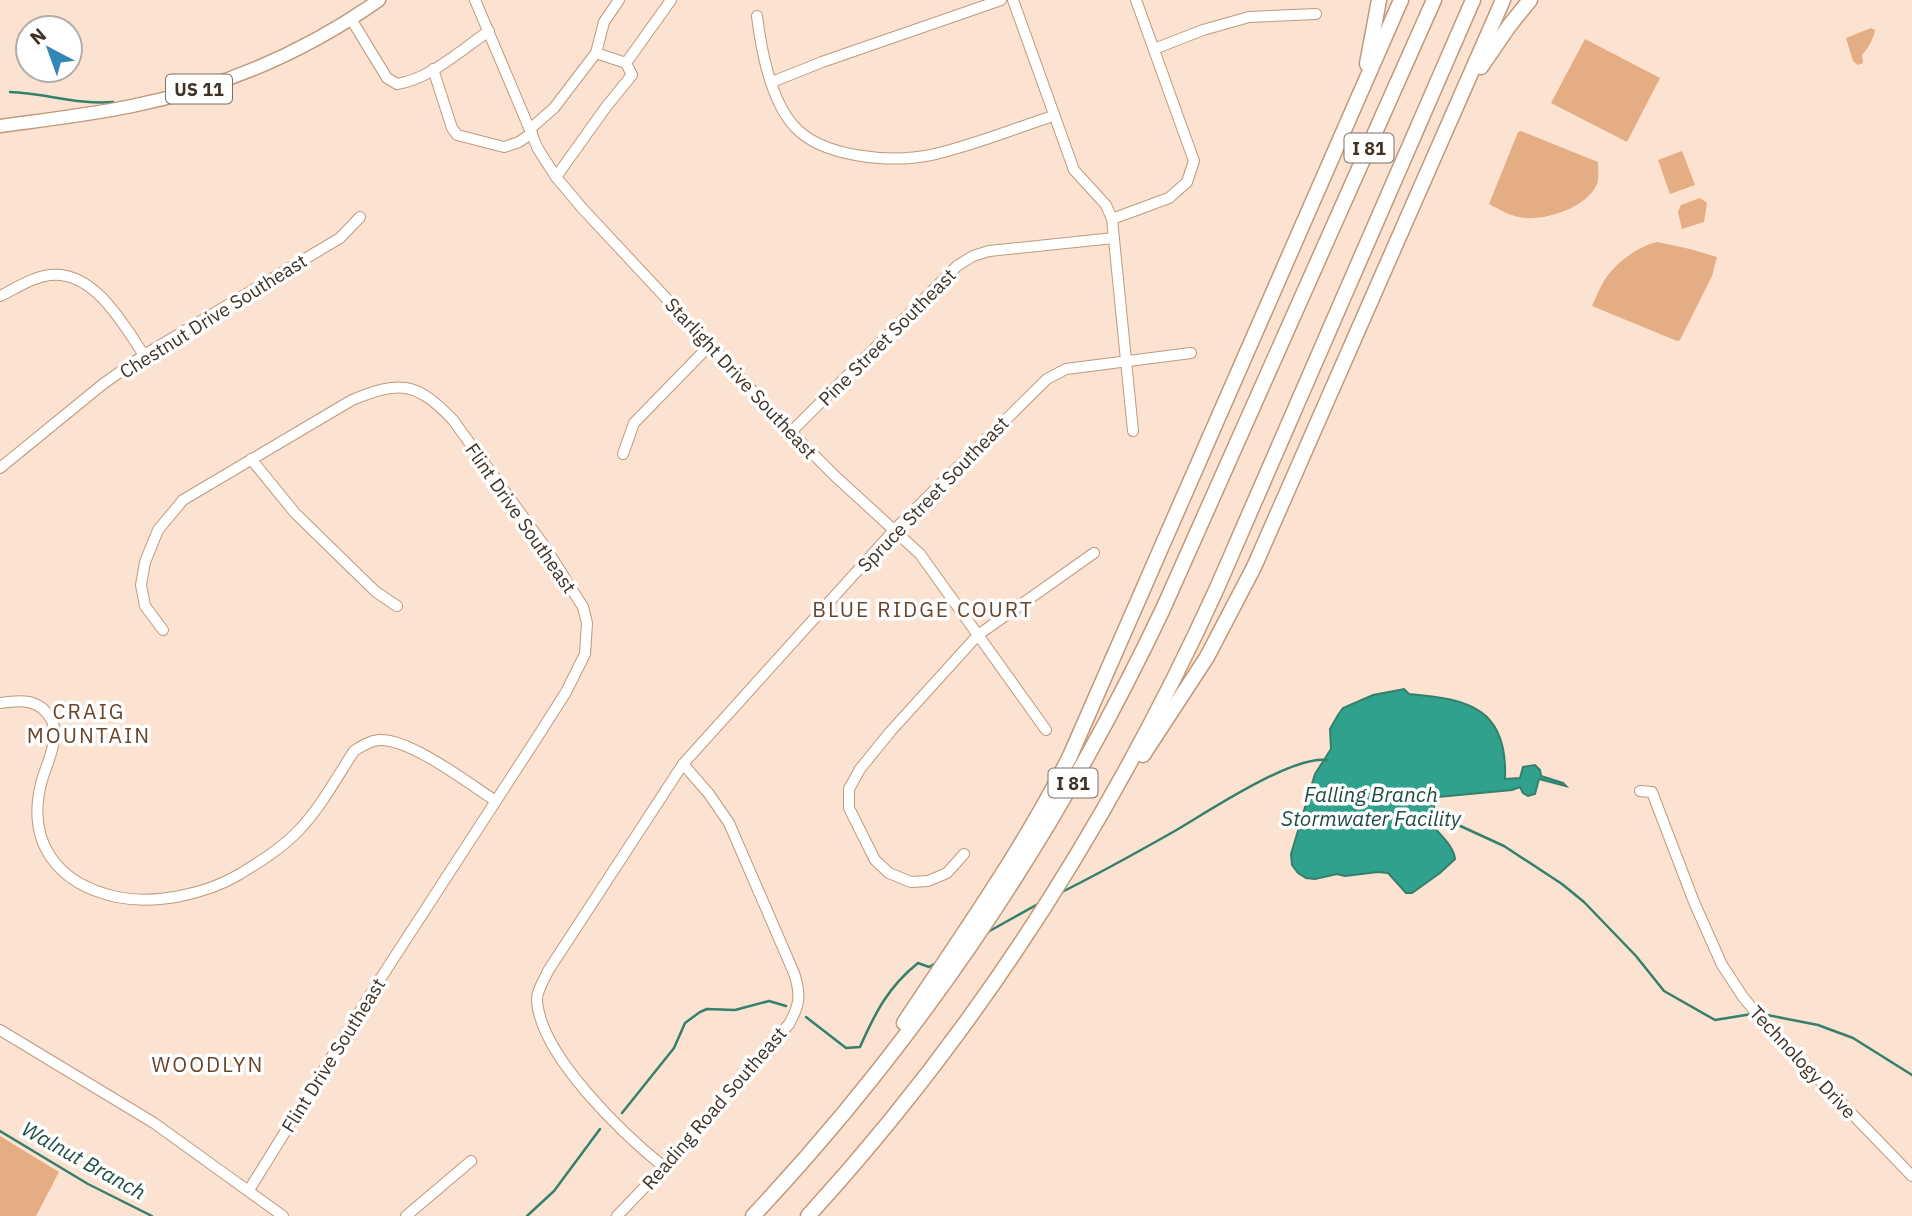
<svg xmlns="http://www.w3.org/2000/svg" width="1912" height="1216" font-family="'IBM Plex Sans',sans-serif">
  <rect width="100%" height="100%" fill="#fce2d0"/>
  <g fill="#e5ad84">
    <path d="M1871,28L1875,30C1874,38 1867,50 1862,55L1863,63L1858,65L1853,61L1846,38Z"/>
    <path d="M1585,39L1660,78L1627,142L1551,103Z"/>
    <path d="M1521,131L1598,162C1598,168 1599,178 1597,184C1587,207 1548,220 1525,218C1512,217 1500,210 1489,204L1518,132Z"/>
    <path d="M1682,151L1695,185L1670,194L1658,160Z"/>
    <path d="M1700,198L1707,203L1704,222L1682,229L1678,212L1681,205Z"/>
    <path d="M1657,242L1690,249L1717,257L1712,276L1680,340L1677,341L1592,306C1596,298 1599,289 1604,281C1614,264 1638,246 1657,242Z"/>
    <path d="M0,1136L59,1172L36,1216H0Z"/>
  </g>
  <path fill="#2fa18c" stroke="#35806d" stroke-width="2" d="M1404,689L1409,694C1470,699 1508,709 1505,779L1520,778L1523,767L1535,765L1540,770L1541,776L1563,783L1566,786L1539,779L1535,794L1528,796L1523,793L1520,787L1512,790L1438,797L1434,806L1435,828C1442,837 1454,847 1455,859L1440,873L1412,893H1406L1388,873L1378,872L1345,876L1337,874L1315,879L1306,878L1298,873L1292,865L1291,854L1315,774L1331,749L1330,729L1338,715L1343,708L1373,695Z"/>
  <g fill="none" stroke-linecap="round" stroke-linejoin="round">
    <g stroke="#35806d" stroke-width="2.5">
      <path d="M10,92C44,93 78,105 113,102"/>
      <path d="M1432,813L1504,846L1562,884L1584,902L1636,956L1664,991L1715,1020L1752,1014"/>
      <path d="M1060,893C1098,874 1136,853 1173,832C1206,813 1292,755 1327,760"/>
      <path d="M986,933L1038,904"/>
      <path d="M1762,1014L1818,1025L1853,1038L1912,1075"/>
      <path d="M806,1017L846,1048L860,1047C875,1013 888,987 918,963L929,967L936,963"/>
      <path d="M622,1113L674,1048L685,1023L700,1012L707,1009L735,1010L769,1001L786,1006"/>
      <path d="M0,1131L88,1184L152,1216"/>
      <path d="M527,1216L554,1191L600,1129"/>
    </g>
    <defs>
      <g id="minor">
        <path d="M475,0L538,149L556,177L582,208L791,432L835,476L920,554L1046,730"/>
        <path d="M1013,0L1074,170L1106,205L1112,219L1133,431"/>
        <path d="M757,16C761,50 771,101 794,126C822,158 892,163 931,155C972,146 1013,129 1053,116"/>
        <path d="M351,19L387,78L397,84C430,79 461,50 489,31"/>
        <path d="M1154,49L1203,30L1249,17L1316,14"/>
        <path d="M596,53L626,63"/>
        <path d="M433,69L452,128L457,135L504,147L519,142L532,133"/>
        <path d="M772,82L822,62L1001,0"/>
        <path d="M530,129L554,108L596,53L604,22L619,0"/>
        <path d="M556,177L606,107L632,75L626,63L671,0"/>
        <path d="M1112,219L1169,198L1187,182L1194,161L1136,0"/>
        <path d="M0,296C15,289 32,277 50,275C94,270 123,324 144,355"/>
        <path d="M791,432L957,266L973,256L989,251L1114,238"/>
        <path d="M623,454L634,423L710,345"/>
        <path d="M251,459L295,513L376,592L397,606"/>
        <path d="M0,468L103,384L144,355L340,238L360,217"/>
        <path d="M163,630L145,606L141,585L145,562L158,530L183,500L352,400C400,380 417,382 453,420L545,547L583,607L587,623L585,654L566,692L540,733L377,984L249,1190"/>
        <path d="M0,703C20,700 39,698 51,719C61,736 47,763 42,780C25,842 57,884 117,897C156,905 206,894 240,874C261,861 282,848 299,830C321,807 337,777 354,751C362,746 369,741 379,740C410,738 469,784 496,801"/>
        <path d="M1640,791L1652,792L1694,902L1722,965L1743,997L1767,1026L1912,1176"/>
        <path d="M964,854L947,873L928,881L911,882L889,873L875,860L849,808V789L860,769L890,732L978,635L1094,553"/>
        <path d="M0,1030L154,1123L283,1216"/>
        <path d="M664,1167C623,1134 541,1056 537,1001C536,992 544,980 548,971L683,764L895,529L1047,379L1066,369L1191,353"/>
        <path d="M406,1216L471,1161"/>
        <path d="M617,1216L664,1167L789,1024C800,1005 801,994 794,973L729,823L709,794L683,764"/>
      </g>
      <path id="major" d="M0,126C44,120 88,115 132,106C221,88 305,52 379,0"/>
      <g id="highway">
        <path d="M1367,64L1379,0"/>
        <path d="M1481,67L1509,26L1530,0"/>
        <path d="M1143,755L1207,657L1254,567L1503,0"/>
        <path d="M904,1023C962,935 1023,850 1070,756L1401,0"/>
        <path d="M753,1216C921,1037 1058,831 1163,609L1434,0"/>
        <path d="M808,1216C978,1030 1113,817 1217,588L1473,0"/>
      </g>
    </defs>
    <use href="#minor" stroke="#c0997c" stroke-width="12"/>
    <use href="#major" stroke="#c0997c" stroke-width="15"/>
    <use href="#highway" stroke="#c0997c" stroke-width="17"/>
    <use href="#minor" stroke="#fff" stroke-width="10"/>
    <use href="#major" stroke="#fff" stroke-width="12"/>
    <use href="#highway" stroke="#fff" stroke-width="14"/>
  </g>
  <g text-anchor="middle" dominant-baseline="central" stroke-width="7" stroke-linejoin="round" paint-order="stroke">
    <g fill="#fff" stroke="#7b7067" stroke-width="2">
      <rect x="166" y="74.5" width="66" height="29" rx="5"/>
      <rect x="1344.5" y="133.5" width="49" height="29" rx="5"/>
      <rect x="1048.5" y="768.5" width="49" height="29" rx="5"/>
    </g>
    <g font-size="18" font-weight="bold" fill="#423226">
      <text x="199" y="89">US 11</text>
      <text x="1369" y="148">I 81</text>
      <text x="1073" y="783">I 81</text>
    </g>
    <g font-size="19" fill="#423226" stroke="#fff">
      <text transform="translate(213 316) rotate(-32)">Chestnut Drive Southeast</text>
      <text transform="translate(887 337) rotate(-45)">Pine Street Southeast</text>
      <text transform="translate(741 378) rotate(47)">Starlight Drive Southeast</text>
      <text transform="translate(933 494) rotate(-46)">Spruce Street Southeast</text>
      <text transform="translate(521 518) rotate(55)">Flint Drive Southeast</text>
      <text transform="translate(333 1055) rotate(-58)">Flint Drive Southeast</text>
      <text transform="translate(1803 1062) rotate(47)">Technology Drive</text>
      <text transform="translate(714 1108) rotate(-49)">Reading Road Southeast</text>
    </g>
    <g font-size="21" letter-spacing="2" fill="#69462b" stroke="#fff">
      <text x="923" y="609">BLUE RIDGE COURT</text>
      <text x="89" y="711">CRAIG<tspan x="89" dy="24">MOUNTAIN</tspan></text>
      <text x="208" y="1064">WOODLYN</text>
    </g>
    <g font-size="21" font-style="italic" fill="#1f4d44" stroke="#fff">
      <text x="1371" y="794">Falling Branch<tspan x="1371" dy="24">Stormwater Facility</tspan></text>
      <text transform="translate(84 1160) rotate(29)">Walnut Branch</text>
    </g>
  </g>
  <g transform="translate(49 49) rotate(319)"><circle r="33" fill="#ffffff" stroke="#b3ada8" stroke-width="2"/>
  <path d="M0-5L12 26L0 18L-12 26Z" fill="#3387b7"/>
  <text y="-10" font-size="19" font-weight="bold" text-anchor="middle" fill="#423226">N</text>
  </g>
</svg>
